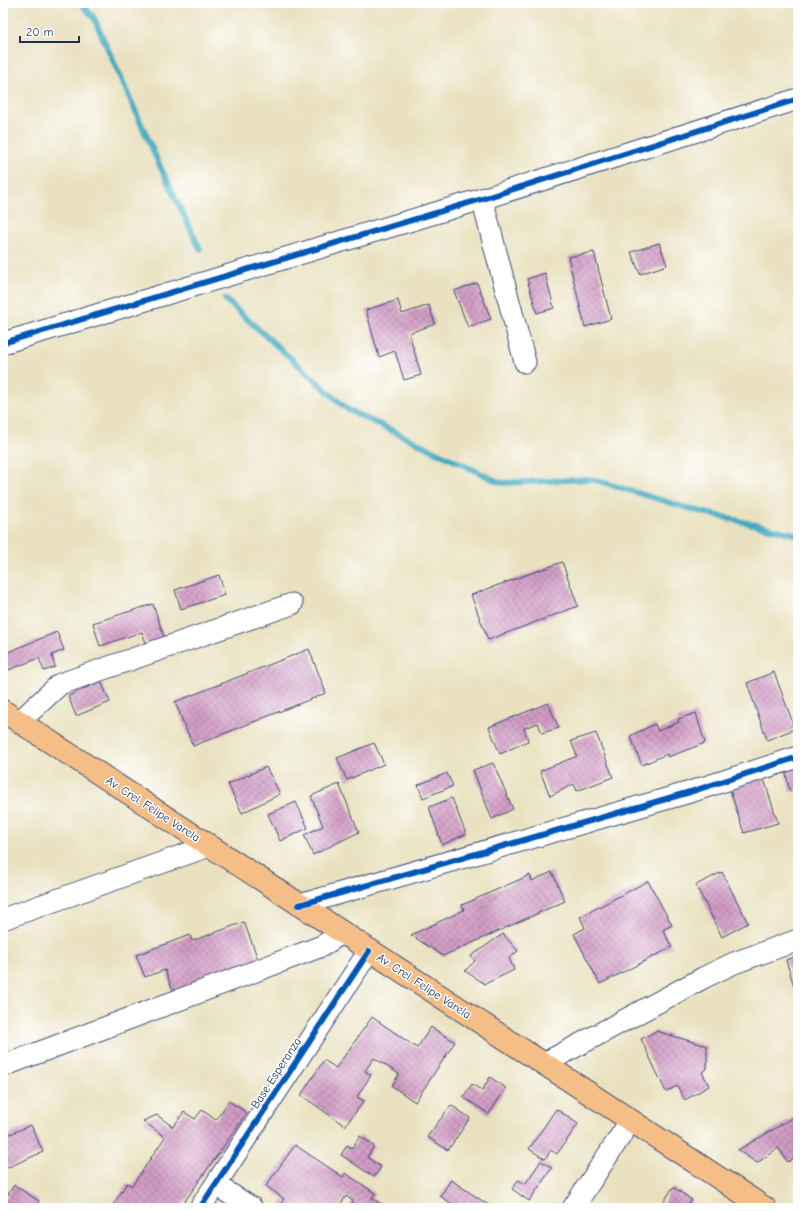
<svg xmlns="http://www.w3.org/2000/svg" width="801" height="1211" font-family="'Comic Neue',sans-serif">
  <defs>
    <pattern id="building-cross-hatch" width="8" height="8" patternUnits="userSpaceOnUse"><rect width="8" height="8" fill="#d29cc5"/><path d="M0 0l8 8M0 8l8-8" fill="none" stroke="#aa80a3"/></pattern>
  </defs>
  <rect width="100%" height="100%" fill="#fff"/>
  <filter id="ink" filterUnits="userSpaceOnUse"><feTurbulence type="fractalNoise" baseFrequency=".025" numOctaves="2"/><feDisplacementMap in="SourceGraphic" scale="8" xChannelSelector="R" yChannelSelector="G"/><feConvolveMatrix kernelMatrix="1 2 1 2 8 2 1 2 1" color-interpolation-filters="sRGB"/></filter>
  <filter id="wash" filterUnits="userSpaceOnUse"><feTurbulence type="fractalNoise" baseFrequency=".012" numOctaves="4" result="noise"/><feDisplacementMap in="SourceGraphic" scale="16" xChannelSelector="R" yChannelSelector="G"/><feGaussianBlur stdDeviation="0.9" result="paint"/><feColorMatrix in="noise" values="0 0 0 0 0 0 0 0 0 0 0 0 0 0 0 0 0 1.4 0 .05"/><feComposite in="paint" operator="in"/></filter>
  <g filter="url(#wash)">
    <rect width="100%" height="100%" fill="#e9e1bf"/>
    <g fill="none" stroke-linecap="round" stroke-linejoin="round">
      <g stroke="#41aac1" stroke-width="6">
        <path d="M81,3L94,18L159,164L200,249"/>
        <path d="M225,299L347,409L501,483L592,479L694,510L798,535"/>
      </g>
    </g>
    <g id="blocks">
      <g fill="url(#building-cross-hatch)">
        <path d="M659,243L667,265L640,274L631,252Z"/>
        <path d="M594,252L611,319L585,327L568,257Z"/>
        <path d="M545,273L554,308L537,313L527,279Z"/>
        <path d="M477,283L491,319L468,327L454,291Z"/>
        <path d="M398,300L402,314L429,305L435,324L409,333L421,375L404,380L395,351L379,357L366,310Z"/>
        <path d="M562,562L578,606L488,640L471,595Z"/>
        <path d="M219,575L225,595L181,609L175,590Z"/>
        <path d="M153,604L166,643L148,648L142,632L100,646L93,623Z"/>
        <path d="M57,632L64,650L52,655L55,667L44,671L39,658L6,671L3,663V654Z"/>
        <path d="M309,649L326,693L193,746L175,702Z"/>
        <path d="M774,672L795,729L767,740L747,683Z"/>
        <path d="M101,681L110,702L76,716L68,696Z"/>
        <path d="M548,703L559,728L542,733L538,723L524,728L528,741L500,754L489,727Z"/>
        <path d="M696,713L705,743L668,757L667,754L642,765L630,736L655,724L658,731L679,722L678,719Z"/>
        <path d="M596,733L613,777L577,791L574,784L550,796L540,771L577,756L571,741Z"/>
        <path d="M374,743L384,764L347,780L337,758Z"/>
        <path d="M493,763L513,809L492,819L473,770Z"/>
        <path d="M798,766V789L790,792L785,770Z"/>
        <path d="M266,767L280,794L242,813L228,784Z"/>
        <path d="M447,773L453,786L423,798L418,785Z"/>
        <path d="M763,776L778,823L744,833L729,787Z"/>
        <path d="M339,784L359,832L313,855L304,835L323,826L311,796Z"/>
        <path d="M452,798L466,834L442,845L429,807Z"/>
        <path d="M296,802L308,828L280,841L268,814Z"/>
        <path d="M552,872L565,901L443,956L411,935L464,910L462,905L530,875L532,881Z"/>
        <path d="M722,872L748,923L722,937L696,885Z"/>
        <path d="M648,881L672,925L663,930L672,947L600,984L574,934L585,928L580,917Z"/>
        <path d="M244,922L258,959L173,991L165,970L145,977L136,955L190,935L192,941Z"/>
        <path d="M503,934L518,951L509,958L514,970L485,984L465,971L475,961L471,956Z"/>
        <path d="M798,956V1000L786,960Z"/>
        <path d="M372,1017L417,1048L431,1027L455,1042L415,1102L392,1086L399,1074L374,1058L365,1071L371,1075L357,1097L364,1101L345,1126L301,1095L324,1060L336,1068Z"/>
        <path d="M656,1031L707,1046V1069L702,1072L709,1086L685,1100L677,1086L666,1092L641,1039Z"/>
        <path d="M490,1077L506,1088L489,1114L463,1097L472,1084L482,1091Z"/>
        <path d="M229,1101L247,1113L180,1208H111L127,1183L132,1186L165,1137L143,1121L157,1115L173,1127L184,1112L195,1119L202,1110L216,1120Z"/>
        <path d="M451,1105L470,1118L448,1150L427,1137Z"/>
        <path d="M556,1109L578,1124L557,1154L551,1150L545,1159L529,1149Z"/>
        <path d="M798,1115V1156L788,1162L778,1148L757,1163L738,1150Z"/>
        <path d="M31,1125L43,1152L6,1168L3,1161V1137Z"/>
        <path d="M360,1136L374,1146L367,1157L381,1167L374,1177L341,1155L347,1145L352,1148Z"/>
        <path d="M295,1145L343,1177L345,1173L375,1193L372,1198L387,1208H348L353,1201L346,1196L338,1208H283L279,1206L284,1199L266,1186Z"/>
        <path d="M541,1161L552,1168L529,1201L512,1189L518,1180L525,1184Z"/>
        <path d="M451,1180L493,1208H458L440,1196Z"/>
        <path d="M14,1185L39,1201L34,1208H5L3,1207V1202Z"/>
        <path d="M673,1187L692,1200L686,1208H660Z"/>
      </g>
    </g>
  </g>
  <g filter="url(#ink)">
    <use href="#blocks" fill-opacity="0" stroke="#3a4a6d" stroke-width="1"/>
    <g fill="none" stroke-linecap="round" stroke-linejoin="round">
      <defs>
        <g id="minor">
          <path d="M482,199L525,362"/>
          <path d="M3,343L482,199L798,99"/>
          <path d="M19,722L60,684L292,604"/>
          <path d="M299,905L690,792L798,757"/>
          <path d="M3,919L209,846"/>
          <path d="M545,1063L703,978L734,963L798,940"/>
          <path d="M3,1066L322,946L342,933"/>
          <path d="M216,1185L252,1208"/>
          <path d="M200,1208L369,951"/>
          <path d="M573,1208L631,1120"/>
        </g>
        <path id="major" d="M3,711L765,1208"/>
      </defs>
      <use href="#minor" stroke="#3a4a6d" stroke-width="23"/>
      <use href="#major" stroke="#3a4a6d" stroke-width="24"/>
      <use href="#minor" stroke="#fff" stroke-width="21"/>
      <use href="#major" stroke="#f6be87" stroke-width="22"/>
      <defs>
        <g id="cycleway">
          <path d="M3,343L482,199L798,99"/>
          <path d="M299,905L690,792L798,757"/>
          <path d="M200,1208L369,951"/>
        </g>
      </defs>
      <use href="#cycleway" stroke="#fff" stroke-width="8"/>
      <use href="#cycleway" stroke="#0057b8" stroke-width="6"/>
    </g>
  </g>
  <g text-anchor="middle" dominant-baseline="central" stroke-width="3" stroke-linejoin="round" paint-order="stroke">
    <g font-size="12" fill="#1b2f5e" stroke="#fff">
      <text transform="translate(153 809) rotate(33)">Av. Crel. Felipe Varela</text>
      <text transform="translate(424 986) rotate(33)">Av. Crel. Felipe Varela</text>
      <text transform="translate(276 1073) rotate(-57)">Base Esperanza</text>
    </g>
  </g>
  <rect width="801" height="1211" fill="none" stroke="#fff" stroke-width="16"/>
  <path d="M20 36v6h59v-6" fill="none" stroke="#1b2f5e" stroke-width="2"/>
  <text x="26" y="36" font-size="12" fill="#1b2f5e" stroke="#ffffff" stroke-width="3" paint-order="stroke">20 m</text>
</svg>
